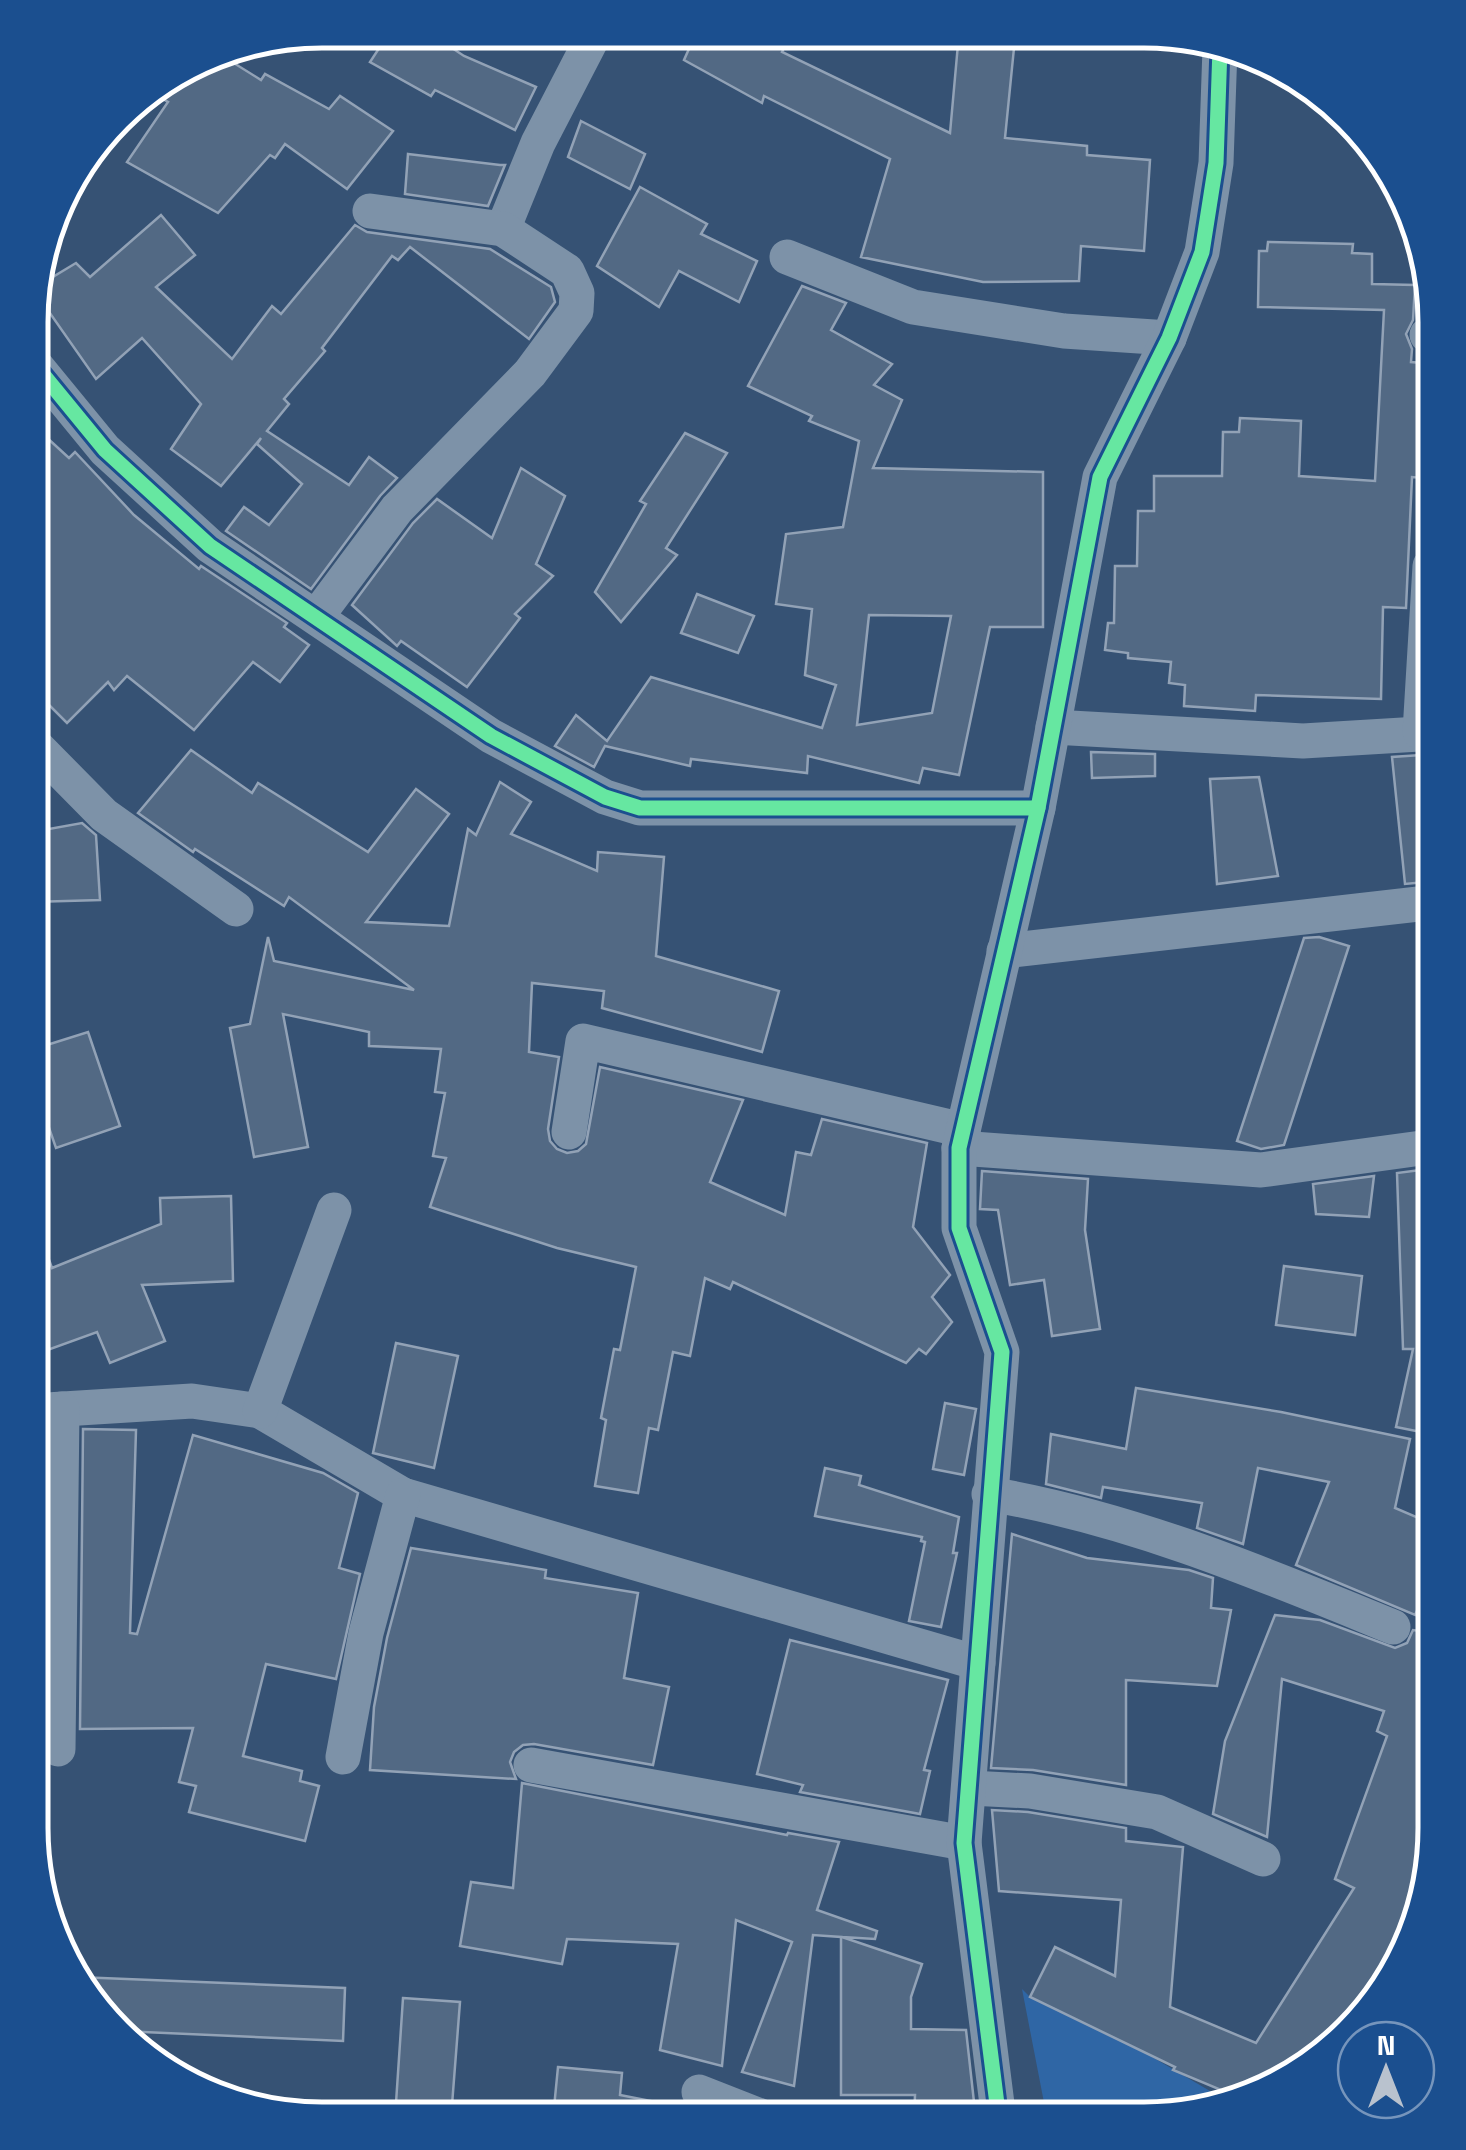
<svg xmlns="http://www.w3.org/2000/svg" width="1466" height="2150" font-family="'Space Grotesk',sans-serif">
  <rect width="100%" height="100%" fill="#365274"/>
  <path fill="#2f66a5" d="M1022,1989L1030,1997L1147,2054L1227,2101L1145,2120L1047,2118Z"/>
  <g fill="#526984" stroke="#92a2b6" stroke-width="2.5" fill-rule="evenodd">
    <path d="M391,30H425L464,56L536,87L515,130L435,90L431,96L370,62Z"/>
    <path d="M697,31H756L785,46L782,52L950,133L959,33L1015,38L1005,138L1087,146V155L1150,160L1144,251L1081,246L1079,281L983,282L861,257L890,159L764,96L762,103L684,60Z"/>
    <path d="M216,52L261,80L265,74L329,109L340,96L393,131L347,189L285,144L275,158L270,155L218,213L127,162L168,102L149,91Z"/>
    <path d="M581,121L645,154L630,189L568,157Z"/>
    <path d="M408,154L500,165H505L488,206L405,194Z"/>
    <path d="M640,187L707,224L701,234L757,261L739,302L679,271L659,307L597,266Z"/>
    <path d="M161,215L195,255L156,287L232,359L272,306L281,314L355,225L367,232L490,249L551,287L555,302L529,339L410,247L398,260L392,256L322,348L325,351L284,399L289,404L267,431L349,485L369,457L397,478L380,496L311,589L226,531L244,507L269,525L302,484L257,444L261,438L221,486L171,449L201,404L142,338L96,379L33,289L76,263L90,277Z"/>
    <path d="M1268,242L1353,244L1352,253L1372,254V284L1415,285L1413,320L1406,334L1412,349L1411,362L1436,364V479L1412,477L1406,608L1383,607L1381,699L1256,695L1255,711L1184,706L1185,685L1169,683L1171,662L1128,658V653L1105,650L1108,623H1114L1115,566H1137L1138,511H1154V476H1222L1223,432H1239L1240,418L1301,421L1299,476L1375,481L1384,310L1258,307L1259,251H1267Z"/>
    <path d="M802,286L846,303L831,330L892,364L874,385L902,400L873,468L1043,472V627H990L959,775L923,768L919,783L808,756L807,773L691,759L690,766L605,746L594,767L555,746L576,715L607,741L651,677L822,728L836,685L805,675L812,609L776,604L786,534L843,527L859,441L809,421L812,416L748,386ZM869,615L951,616L932,713L857,725Z"/>
    <path d="M32,424L69,458L75,452L134,515L199,569L201,566L287,623L284,627L309,645L280,682L253,662L194,730L127,676L114,690L108,682L67,723L32,688Z"/>
    <path d="M685,433L727,453L666,548L677,555L621,622L595,592L646,504L640,501Z"/>
    <path d="M521,468L565,496L536,564L553,576L515,614L520,618L467,687L401,641L397,646L352,605L413,523L437,499L492,538Z"/>
    <path d="M697,594L754,616L738,653L681,633Z"/>
    <path d="M191,750L252,793L258,783L368,852L416,789L449,814L366,922L449,926L468,829L476,835L500,782L531,802L511,834L597,871L598,852L664,857L656,956L779,991L762,1052L602,1008L604,991L532,983L529,1052L559,1057L548,1129L550,1141L557,1149L567,1153L578,1151L586,1144L600,1067L743,1100L710,1182L785,1215L796,1152L811,1155L822,1119L927,1143L913,1227L950,1275L932,1297L952,1322L926,1354L919,1349L906,1363L733,1282L730,1289L705,1278L690,1356L673,1352L658,1430L649,1428L638,1493L595,1486L606,1420L601,1418L614,1349L620,1350L636,1267L557,1248L430,1207L446,1158L433,1156L445,1093L435,1092L441,1049L369,1046V1032L283,1014L308,1147L254,1157L230,1028L250,1024L268,937L274,961L414,990L289,897L284,906L195,849L193,852L138,813Z"/>
    <path d="M1091,752L1155,754V776L1092,778Z"/>
    <path d="M1436,754V881L1405,884L1392,757Z"/>
    <path d="M1259,777L1278,876L1217,884L1210,779Z"/>
    <path d="M82,823L96,835L100,900L32,902V832Z"/>
    <path d="M1319,937L1349,946L1284,1145L1261,1149L1237,1141L1304,938Z"/>
    <path d="M88,1032L120,1126L56,1148L31,1076V1050Z"/>
    <path d="M1436,1168V1435L1396,1427L1413,1349H1403L1397,1173Z"/>
    <path d="M982,1171L1088,1179L1085,1230L1100,1329L1052,1336L1044,1280L1010,1285L998,1210L980,1209Z"/>
    <path d="M1374,1176L1369,1217L1316,1214L1313,1184Z"/>
    <path d="M231,1196L233,1281L142,1285L165,1341L110,1363L97,1332L31,1356V1219H34L52,1268L161,1224L160,1198Z"/>
    <path d="M1284,1266L1362,1276L1355,1335L1276,1325Z"/>
    <path d="M396,1343L458,1356L434,1468L373,1453Z"/>
    <path d="M1136,1388L1281,1412L1410,1439L1395,1508L1435,1525V1572L1415,1615L1296,1565L1329,1482L1258,1468L1243,1544L1197,1528L1202,1503L1103,1487L1101,1498L1046,1484L1051,1434L1126,1449Z"/>
    <path d="M945,1403L976,1409L964,1475L933,1469Z"/>
    <path d="M83,1429L136,1430L130,1633L137,1634L193,1435L323,1473L358,1493L339,1568L360,1574L336,1679L266,1664L243,1756L302,1771L300,1781L319,1786L305,1841L189,1812L196,1786L179,1782L193,1728L80,1729Z"/>
    <path d="M825,1468L861,1476L859,1485L959,1517L953,1553H957L941,1627L909,1621L925,1542L921,1541L922,1537L815,1516Z"/>
    <path d="M30,1523L39,1524L38,1608H30Z"/>
    <path d="M1012,1534L1087,1558L1189,1570L1213,1578L1211,1608L1231,1610L1217,1686L1126,1680V1785L1033,1770L991,1768Z"/>
    <path d="M411,1548L546,1570L545,1578L638,1593L624,1678L669,1687L653,1765L534,1744L523,1745L514,1752L510,1762L516,1779L370,1770L374,1707L387,1638Z"/>
    <path d="M1275,1615L1320,1620L1395,1648L1407,1643L1413,1630L1435,1633V1848L1387,1991L1273,2090L1240,2098L1173,2070L1175,2067L1030,1997L1055,1947L1115,1976L1121,1900L999,1891L992,1810L1028,1812L1126,1828V1841L1183,1847L1170,2007L1256,2043L1354,1888L1335,1879L1387,1736L1377,1731L1384,1711L1282,1679L1267,1837L1213,1814L1225,1741Z"/>
    <path d="M790,1640L948,1680L924,1770L930,1771L920,1814L800,1792L803,1785L757,1774Z"/>
    <path d="M522,1783L787,1835L788,1833L839,1842L817,1910L877,1931L875,1939L842,1937L922,1964L911,1997V2029L966,2030L976,2120L914,2119L915,2095H841V1937L813,1935L794,2086L742,2072L792,1942L736,1920L722,2066L660,2050L678,1944L567,1939L562,1964L460,1946L471,1882L513,1888Z"/>
    <path d="M77,1977L345,1988L343,2041L121,2031Z"/>
    <path d="M403,1998L460,2002L451,2118H395Z"/>
    <path d="M558,2067L622,2073L620,2095L671,2105L669,2119L553,2118Z"/>
  </g>
  <g fill="none" stroke-linecap="round" stroke-linejoin="round">
    <g stroke="#7d92a8" stroke-width="35">
      <path d="M503,229L538,143L596,31"/>
      <path d="M787,257L913,307L1064,331L1169,338"/>
      <path d="M1427,335L1436,336"/>
      <path d="M32,361L105,450L210,546L491,736L605,797L640,808H1038"/>
      <path d="M317,616L397,509L530,373L576,311L577,293L567,271L503,229L370,211"/>
      <path d="M1053,727L1303,741L1436,733"/>
      <path d="M1420,732L1430,566"/>
      <path d="M32,742L104,815L236,909"/>
      <path d="M1004,951L1436,902"/>
      <path d="M569,1132L583,1041L963,1130"/>
      <path d="M959,1148L1261,1170L1436,1146"/>
      <path d="M31,1411L192,1401L260,1411L403,1495L978,1663"/>
      <path d="M260,1411L334,1210"/>
      <path d="M989,1494C1131,1518 1261,1573 1393,1627"/>
      <path d="M58,1749L62,1409"/>
      <path d="M343,1757L366,1633L403,1495"/>
      <path d="M531,1765L964,1843"/>
      <path d="M970,1788L1030,1791L1157,1812L1263,1859"/>
      <path d="M699,2092L768,2119"/>
      <path d="M999,2120L964,1843L1002,1352L959,1228V1148L1038,808L1100,477L1169,338L1202,252L1216,163L1220,48"/>
    </g>
    <defs>
      <g id="cycleway">
        <path d="M32,361L105,450L210,546L491,736L605,797L640,808H1038"/>
        <path d="M999,2120L964,1843L1002,1352L959,1228V1148L1038,808L1100,477L1169,338L1202,252L1216,163L1220,48"/>
      </g>
    </defs>
    <use href="#cycleway" stroke="#1b4f8f" stroke-width="21"/>
    <use href="#cycleway" stroke="#66e7a1" stroke-width="15"/>
  </g>
  <path d="M0 0H1466V2150H0ZM322 48H1144A274 274 0 0 1 1418 322V1828A274 274 0 0 1 1144 2102H322A274 274 0 0 1 48 1828V322A274 274 0 0 1 322 48Z" fill="#1b4f8f" fill-rule="evenodd"/>
  <path fill="none" stroke="#fff" stroke-width="5" d="M322 48H1144A274 274 0 0 1 1418 322V1828A274 274 0 0 1 1144 2102H322A274 274 0 0 1 48 1828V322A274 274 0 0 1 322 48Z"/>
  <g transform="translate(1386 2070)"><circle r="48" fill="#1b4f8f" stroke="#7695bc" stroke-width="2.5"/>
  <path d="M0-8L18 38L0 25L-18 38Z" fill="#b9c2ce"/>
  <text y="-15" font-size="28" font-weight="bold" text-anchor="middle" fill="#ffffff">N</text>
  </g>
</svg>
